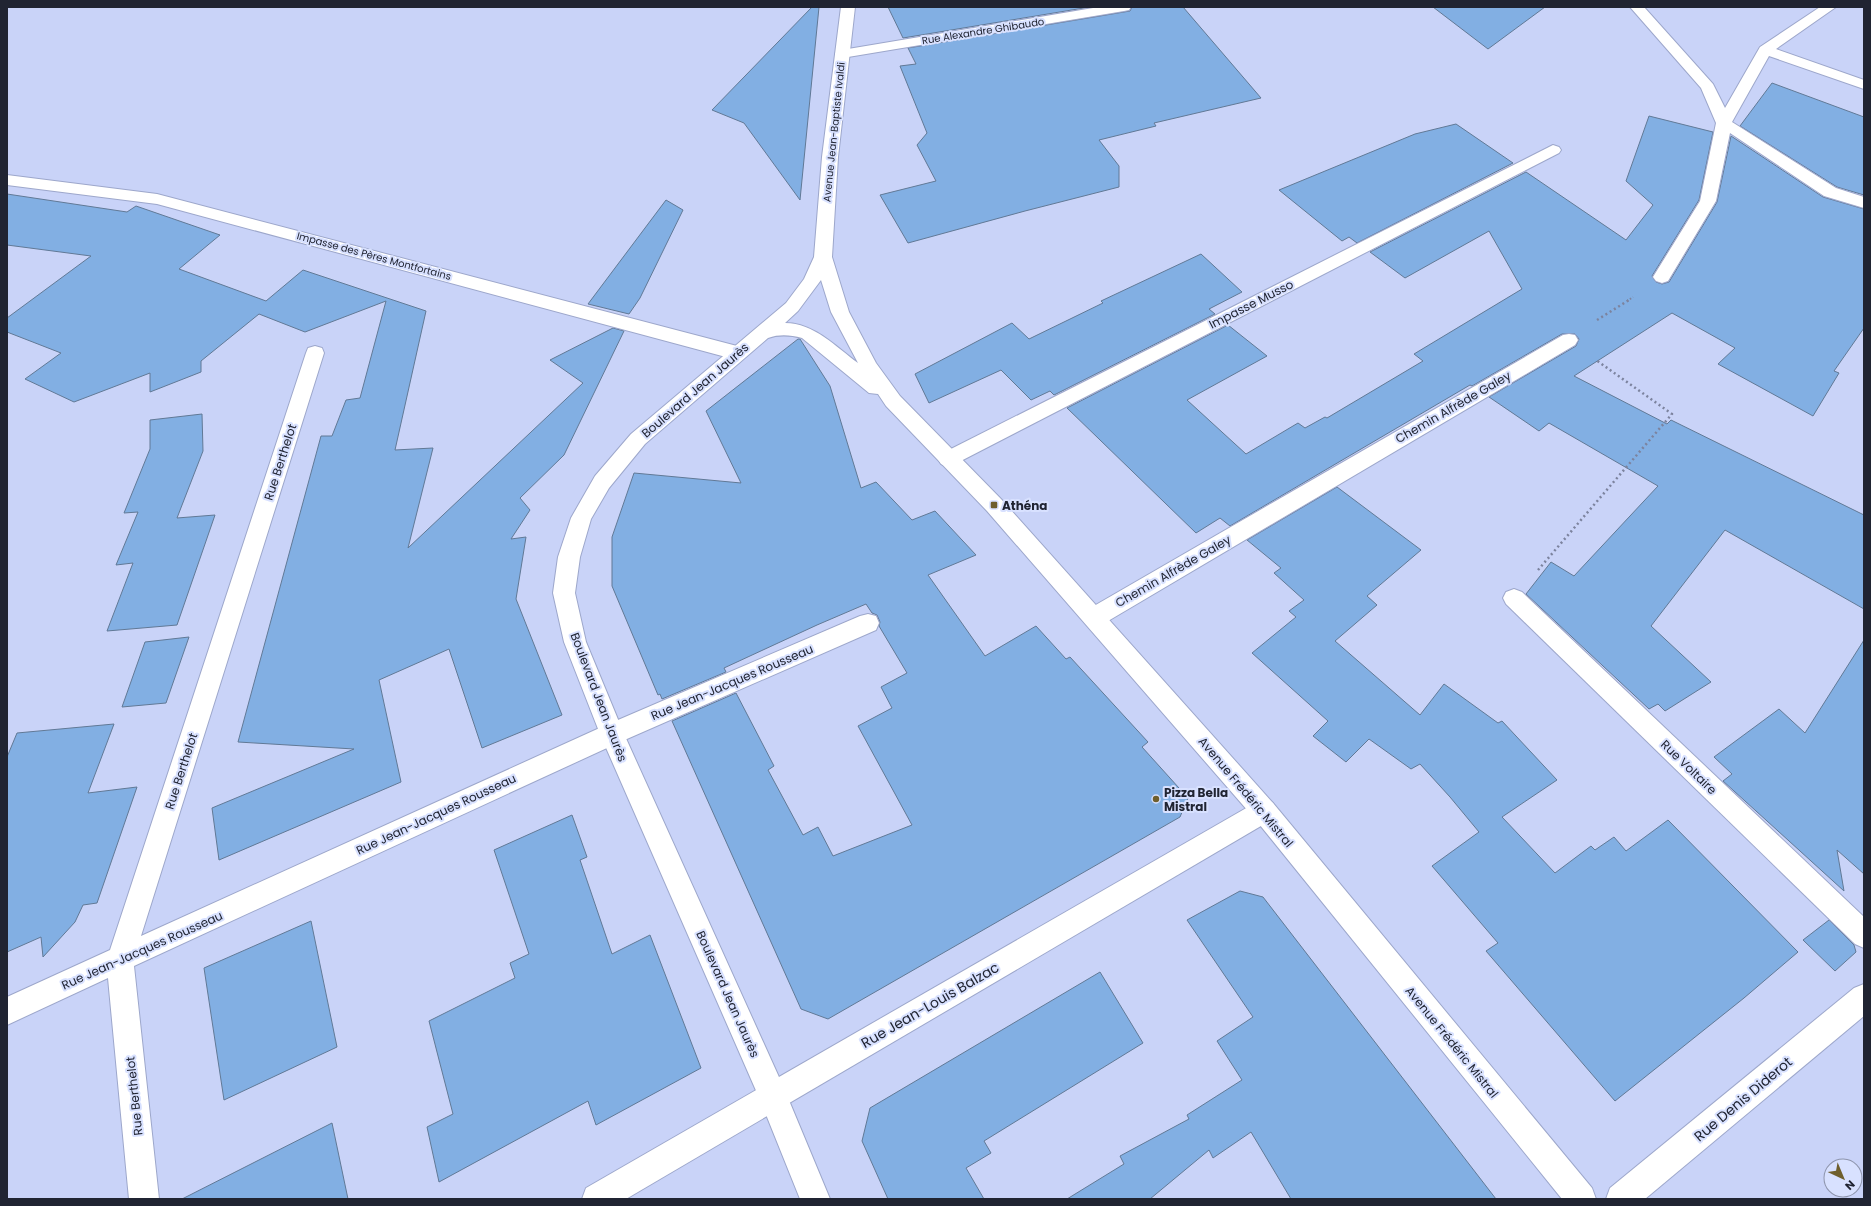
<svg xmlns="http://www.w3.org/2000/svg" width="1871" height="1206" font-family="Poppins,sans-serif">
  <rect width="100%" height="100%" fill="#c9d3f8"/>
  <g fill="#82afe3" stroke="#617996">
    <path d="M812,7H819L800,200L744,123L712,110Z"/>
    <path d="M888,7H1090L903,38Z"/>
    <path d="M1132,7H1183L1261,98L1154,123L1156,126L1099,140L1119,166V187L1025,211L908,243L880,195L936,181L917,145L927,133L900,66L916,64L908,48L1130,11Z"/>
    <path d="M1433,7H1545L1488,49Z"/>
    <path d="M1772,83L1864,117V195L1837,187L1740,126Z"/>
    <path d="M1649,116L1713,132L1699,200L1652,276L1656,282L1662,284L1669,282L1717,202L1731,136L1823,197L1864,209V328L1834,371L1839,373L1813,416L1718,364L1735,348L1672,313L1574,376L1667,424L1671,420L1864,515V609L1725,530L1651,626L1711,682L1665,711L1658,704L1649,709L1526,594L1551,562L1574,576L1658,486L1549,423L1539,431L1489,397L1576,346L1579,339L1575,334H1562L1472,386L1470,385L1230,526L1220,518L1196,533L1067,408L1228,325L1267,356L1187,400L1246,454L1298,423L1305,428L1325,417L1327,418L1423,361L1414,354L1522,289L1489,231L1405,278L1370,252L1526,172L1626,240L1653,205L1626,181Z"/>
    <path d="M1456,124L1513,163L1357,243L1349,237L1342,241L1279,190L1415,134Z"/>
    <path d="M7,194L127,212L136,206L220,235L179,269L266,301L303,270L426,311L395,450L433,448L408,548L583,383L550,360L613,328L624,331L564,455L520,498L530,510L511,539L526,537L516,599L562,715L482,748L449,649L379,680L401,782L219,860L212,808L354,749L238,742L321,436H332L346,400L360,398L386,301L305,332L259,314L201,361V372L150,392V373L74,402L25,379L61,353L7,332V318L91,256L7,245Z"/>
    <path d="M666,200L683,210L640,298L629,314L588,304Z"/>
    <path d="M1201,254L1242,292L1209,309L1215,314L1054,395L1050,391L1031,400L1001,370L929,403L915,374L1012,323L1029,339L1103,303L1101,301Z"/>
    <path d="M798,339H800L830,386L861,488L876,482L912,520L935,511L976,555L928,575L985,656L1036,626L1066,659L1070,657L1148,742L1142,747L1188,798L1180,817L828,1019L801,1009L672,721L736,693L774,766L768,770L803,835L818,827L833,856L912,825L858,726L892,708L881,687L907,673L879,626L880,622L877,615L872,613L866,604L817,625L724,668L726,672L662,699L660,694L658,695L612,586V537L634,473L741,483L706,411Z"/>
    <path d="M202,414L203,451L177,518L215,515L177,625L107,631L133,563L116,565L138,512L124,513L150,449V420Z"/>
    <path d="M1337,487L1421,550L1367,596L1377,605L1335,641L1420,715L1444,684L1498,723L1502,721L1557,780L1502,817L1555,873L1591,846L1595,850L1614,837L1626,851L1668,820L1798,952L1744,998L1615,1101L1486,951L1498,943L1432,866L1479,832L1450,797L1420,764L1411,769L1369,739L1346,762L1313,736L1328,721L1252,653L1296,617L1289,611L1304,600L1274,573L1281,568L1247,540Z"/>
    <path d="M189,637L166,703L122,707L145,642Z"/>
    <path d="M1864,640V874L1837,850L1844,891L1723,781L1732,774L1714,757L1779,709L1805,733Z"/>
    <path d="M114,724L88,793L137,787L97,903L83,905L75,922L43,957L41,937L7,952V757L17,733Z"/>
    <path d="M572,815L587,857L580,860L612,954L650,935L701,1068L596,1125L588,1101L439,1182L427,1127L453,1114L429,1021L515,978L510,963L529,954L494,850Z"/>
    <path d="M1240,891L1263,897L1496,1199H1291L1251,1132L1213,1158L1209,1150L1150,1199H1067L1124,1164L1120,1156L1189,1119L1187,1115L1242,1080L1217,1041L1253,1017L1187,920Z"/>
    <path d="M1829,920L1854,945L1856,952L1835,971L1803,940Z"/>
    <path d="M311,921L337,1047L224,1100L204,968Z"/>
    <path d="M1100,972L1143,1043L984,1141L991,1153L966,1168L984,1199H888L862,1141L870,1108Z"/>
    <path d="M332,1123L348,1199H182Z"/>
  </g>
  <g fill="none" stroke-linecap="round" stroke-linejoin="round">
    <defs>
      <g id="minor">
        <path d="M1099,7H1131L1129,10L1124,11L842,58L837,57L835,54L837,51L842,50Z"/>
        <path d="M1630,7H1644L1713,84L1725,108L1760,47L1820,7H1836L1776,49L1864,80V89L1769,56L1732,122L1836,188L1864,197V208L1824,196L1730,133L1716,201L1668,281L1662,283L1656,281L1653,277L1700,201L1716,123L1701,88Z"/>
        <path d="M1553,145L1559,147L1561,150L1559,153L955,464L948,467L941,464L938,459L941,454Z"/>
        <path d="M7,175L157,194L737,346L744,348L746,353L744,358L737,360L157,204L7,185Z"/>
        <path d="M1569,334L1575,335L1578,340L1575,345L1103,624L1095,626L1087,624L1084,617L1087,610L1563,335Z"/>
        <path d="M315,346L322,348L324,353L141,936L604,726L860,616L868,614L876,616L879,623L876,630L620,742L134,966L159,1199H129L108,978L7,1025V997L110,950L306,353L308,348Z"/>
        <path d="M1514,589L1522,592L1864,917V948L1855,944L1506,604L1503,598L1506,592Z"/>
        <path d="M1264,799L1273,803L1276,811L1273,819L626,1199H582L586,1188L1255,803Z"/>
        <path d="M1864,984V1016L1645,1199H1606L1610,1188L1854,988Z"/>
      </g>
      <path id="major" d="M841,7H855L838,157L832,257L849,312L876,363L900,396L1001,499L1273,803L1592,1188L1596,1199H1562L1255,819L987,511L886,406L878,394L869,393L802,338C790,335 780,334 768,338L645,444L609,488L591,519L580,557L575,593L586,642L624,734L783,1086L830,1199H800L761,1102L600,734L564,642L553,593L558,557L571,518L595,476L631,434L786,303L804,279L814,257L822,157ZM821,280L831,312L858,363C836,347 814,323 785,323L798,311Z"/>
    </defs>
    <use href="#minor" stroke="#9da7cb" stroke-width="2"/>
    <use href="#major" stroke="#9da7cb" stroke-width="2"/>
    <path stroke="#7c839e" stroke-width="2" stroke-dasharray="1.5 2" stroke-linecap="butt" d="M1627,301L1633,297"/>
    <g stroke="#7c839e" stroke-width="2.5" stroke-dasharray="2 3" stroke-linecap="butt">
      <path d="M1597,320L1629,300"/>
      <path d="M1538,570L1672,414L1596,360"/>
    </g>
    <use href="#minor" fill="#fff" fill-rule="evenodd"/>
    <use href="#major" fill="#fff" fill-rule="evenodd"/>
  </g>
  <g fill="#6f5f2d" stroke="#d8e1ff" stroke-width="1.5">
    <rect x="990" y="501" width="8" height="8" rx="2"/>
    <circle cx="1156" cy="799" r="4"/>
  </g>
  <g text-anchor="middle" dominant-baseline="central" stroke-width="4" stroke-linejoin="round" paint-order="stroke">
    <g font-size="10" fill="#202432" stroke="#d8e1ff">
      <text transform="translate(983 31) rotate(-9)">Rue Alexandre Ghibaudo</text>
      <text transform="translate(834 132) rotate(-84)">Avenue Jean-Baptiste Ivaldi</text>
      <text transform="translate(374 256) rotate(15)">Impasse des Pères Montfortains</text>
    </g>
    <g font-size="12" fill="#202432" stroke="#d8e1ff">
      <text transform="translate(1251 304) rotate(-27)">Impasse Musso</text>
      <text transform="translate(695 390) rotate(-41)">Boulevard Jean Jaurès</text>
      <text transform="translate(1453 407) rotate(-30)">Chemin Alfrède Galey</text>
      <text transform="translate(280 462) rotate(-72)">Rue Berthelot</text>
      <text transform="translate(1173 571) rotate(-30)">Chemin Alfrède Galey</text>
      <text transform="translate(732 682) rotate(-23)">Rue Jean-Jacques Rousseau</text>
      <text transform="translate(599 697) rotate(69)">Boulevard Jean Jaurès</text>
      <text transform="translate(1689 767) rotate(44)">Rue Voltaire</text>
      <text transform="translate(181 771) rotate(-72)">Rue Berthelot</text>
      <text transform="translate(1246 792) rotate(50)">Avenue Frédéric Mistral</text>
      <text transform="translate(436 814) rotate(-25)">Rue Jean-Jacques Rousseau</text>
      <text transform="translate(142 950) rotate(-24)">Rue Jean-Jacques Rousseau</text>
      <text transform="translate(728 994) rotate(66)">Boulevard Jean Jaurès</text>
      <text transform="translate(1452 1042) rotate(51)">Avenue Frédéric Mistral</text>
      <text transform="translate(134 1096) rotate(-96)">Rue Berthelot</text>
    </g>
    <g font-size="12" font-weight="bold" fill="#202432" stroke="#d8e1ff" text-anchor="start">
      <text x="1002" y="505">Athéna</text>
      <text x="1164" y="792">Pizza Bella<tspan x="1164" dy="14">Mistral</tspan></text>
    </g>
    <g font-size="14" fill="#202432" stroke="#d8e1ff">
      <text transform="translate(930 1005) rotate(-30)">Rue Jean-Louis Balzac</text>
      <text transform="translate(1743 1099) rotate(-40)">Rue Denis Diderot</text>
    </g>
  </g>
  <rect width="1871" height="1206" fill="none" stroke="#202432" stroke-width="16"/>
  <g transform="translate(1843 1178) rotate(136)"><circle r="19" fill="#d8e1ff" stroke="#8e95ad"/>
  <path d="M0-3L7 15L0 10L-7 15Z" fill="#6f5f2d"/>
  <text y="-6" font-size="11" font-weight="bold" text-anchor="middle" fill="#202432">N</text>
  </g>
</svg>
